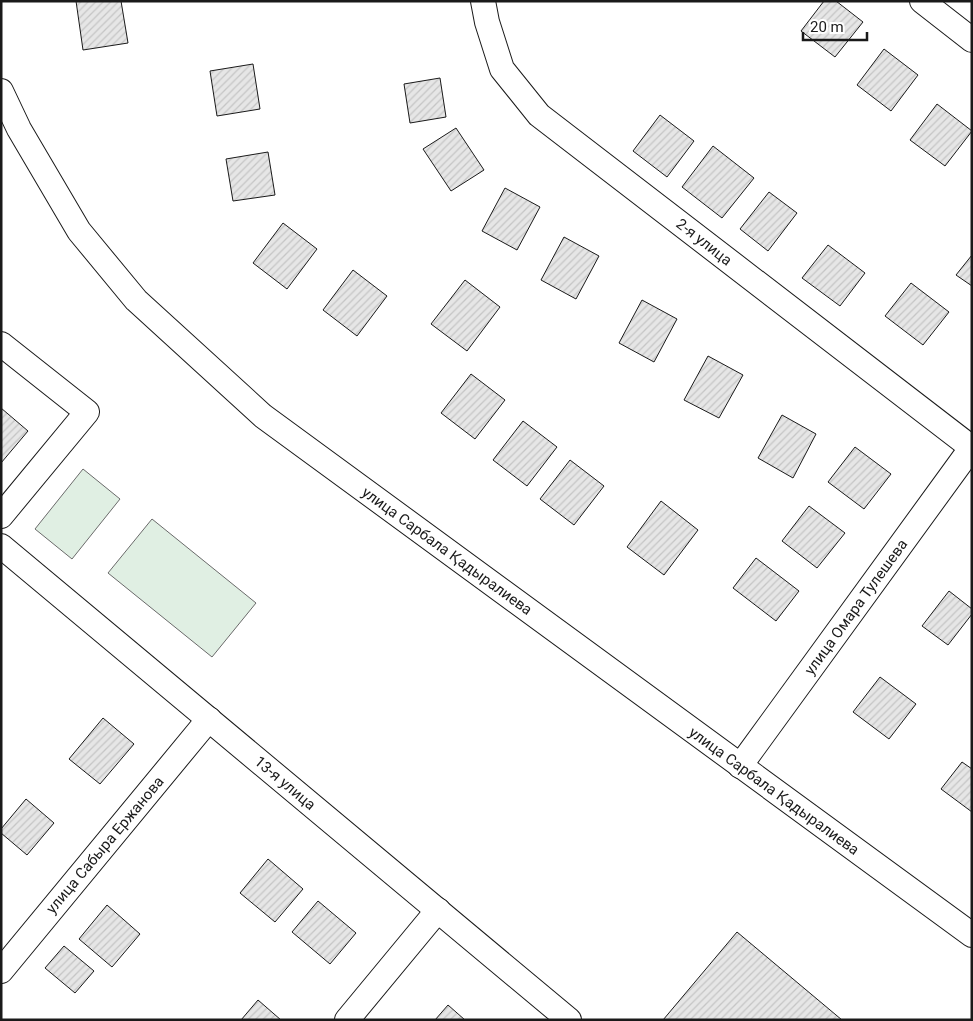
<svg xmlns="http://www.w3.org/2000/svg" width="973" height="1021" font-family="Roboto,sans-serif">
  <defs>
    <pattern id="building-hatch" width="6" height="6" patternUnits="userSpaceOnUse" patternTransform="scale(1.25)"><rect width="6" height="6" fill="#e6e6e6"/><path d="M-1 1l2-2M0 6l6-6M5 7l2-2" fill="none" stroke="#c5c5c5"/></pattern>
  </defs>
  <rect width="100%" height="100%" fill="#fff"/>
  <g fill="#e0efe3" stroke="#6a6a6a">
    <path d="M83,469L120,499L72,559L35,529Z"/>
    <path d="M152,519L256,603L212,657L108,573Z"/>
  </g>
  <g fill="url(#building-hatch)" stroke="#1a1a1a">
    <path d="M76,1H121L128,43L83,50Z"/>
    <path d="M824,1H836L863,22L835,57L801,31Z"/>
    <path d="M884,49L918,75L891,111L857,85Z"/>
    <path d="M253,64L260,109L217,116L210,71Z"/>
    <path d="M440,78L446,117L410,123L404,84Z"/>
    <path d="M937,104L972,131L945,166L910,140Z"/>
    <path d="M660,115L694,141L667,177L633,151Z"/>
    <path d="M456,128L484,170L451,191L423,149Z"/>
    <path d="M713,146L754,178L722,218L682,187Z"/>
    <path d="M268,152L275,195L233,201L226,159Z"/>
    <path d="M505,188L540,207L517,250L482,231Z"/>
    <path d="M769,192L797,213L768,251L740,229Z"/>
    <path d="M283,223L317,249L287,289L253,263Z"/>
    <path d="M564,237L599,256L576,299L541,280Z"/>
    <path d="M828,245L865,273L840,306L802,278Z"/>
    <path d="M972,255V286L956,275Z"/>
    <path d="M353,270L387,296L357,336L323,310Z"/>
    <path d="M465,280L500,307L467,351L431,324Z"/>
    <path d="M911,283L949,312L923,345L885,316Z"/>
    <path d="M642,300L677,319L654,362L619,343Z"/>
    <path d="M708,356L743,375L719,418L684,400Z"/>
    <path d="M471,374L505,400L475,439L441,413Z"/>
    <path d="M1,408L28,431L1,463Z"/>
    <path d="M782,415L816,434L793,478L758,458Z"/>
    <path d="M523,421L557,447L527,486L493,460Z"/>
    <path d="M855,447L891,474L864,509L828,482Z"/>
    <path d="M570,460L604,486L574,525L540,499Z"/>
    <path d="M661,501L698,530L664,575L627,547Z"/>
    <path d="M809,506L845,533L817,568L782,541Z"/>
    <path d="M756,558L799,591L776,621L733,588Z"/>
    <path d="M949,591L972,609V614L948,645L922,626Z"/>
    <path d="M880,677L916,704L889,739L853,712Z"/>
    <path d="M103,718L134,744L100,784L69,759Z"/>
    <path d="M962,762L972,769V812L941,789Z"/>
    <path d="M26,799L54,823L27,855L1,833V829Z"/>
    <path d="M268,859L303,889L275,922L240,893Z"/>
    <path d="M318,901L356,933L330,964L292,932Z"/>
    <path d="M107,905L140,934L112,967L79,939Z"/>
    <path d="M737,932L842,1020H663Z"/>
    <path d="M64,946L94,971L75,993L45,968Z"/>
    <path d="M258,1000L281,1020H241Z"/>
    <path d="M448,1005L465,1020H435Z"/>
  </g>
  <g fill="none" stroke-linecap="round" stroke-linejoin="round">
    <defs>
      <g id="minor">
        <path d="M483,1L487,22L502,69L539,115L972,448"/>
        <path d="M922,1L972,40"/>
        <path d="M1,91L19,129L79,231L136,300L263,416L972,935"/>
        <path d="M1,344L87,412L1,516"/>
        <path d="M1,546L569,1020"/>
        <path d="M740,766L972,447"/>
        <path d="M1,971L209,719"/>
        <path d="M347,1020L438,910"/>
      </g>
    </defs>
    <use href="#minor" stroke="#1a1a1a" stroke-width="26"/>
    <use href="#minor" stroke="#fff" stroke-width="24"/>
  </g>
  <g text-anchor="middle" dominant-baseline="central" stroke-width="4" stroke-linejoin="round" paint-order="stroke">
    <g font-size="15" fill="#1a1a1a" stroke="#fff">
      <text transform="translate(704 242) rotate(38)">2-я улица</text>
      <text transform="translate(447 551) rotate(36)">улица Сарбала Қадыралиева</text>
      <text transform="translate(856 607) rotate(-54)">улица Омара Тулешева</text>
      <text transform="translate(285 783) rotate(40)">13-я улица</text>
      <text transform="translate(774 791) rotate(36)">улица Сарбала Қадыралиева</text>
      <text transform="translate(105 845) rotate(-50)">улица Сабыра Ержанова</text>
    </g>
  </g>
  <rect width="973" height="1021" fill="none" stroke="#1a1a1a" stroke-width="5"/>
  <path d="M803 32v8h64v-8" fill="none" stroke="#1a1a1a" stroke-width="2.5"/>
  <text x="810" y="32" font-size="15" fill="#1a1a1a" stroke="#ffffff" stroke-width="4" paint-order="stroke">20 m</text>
</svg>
